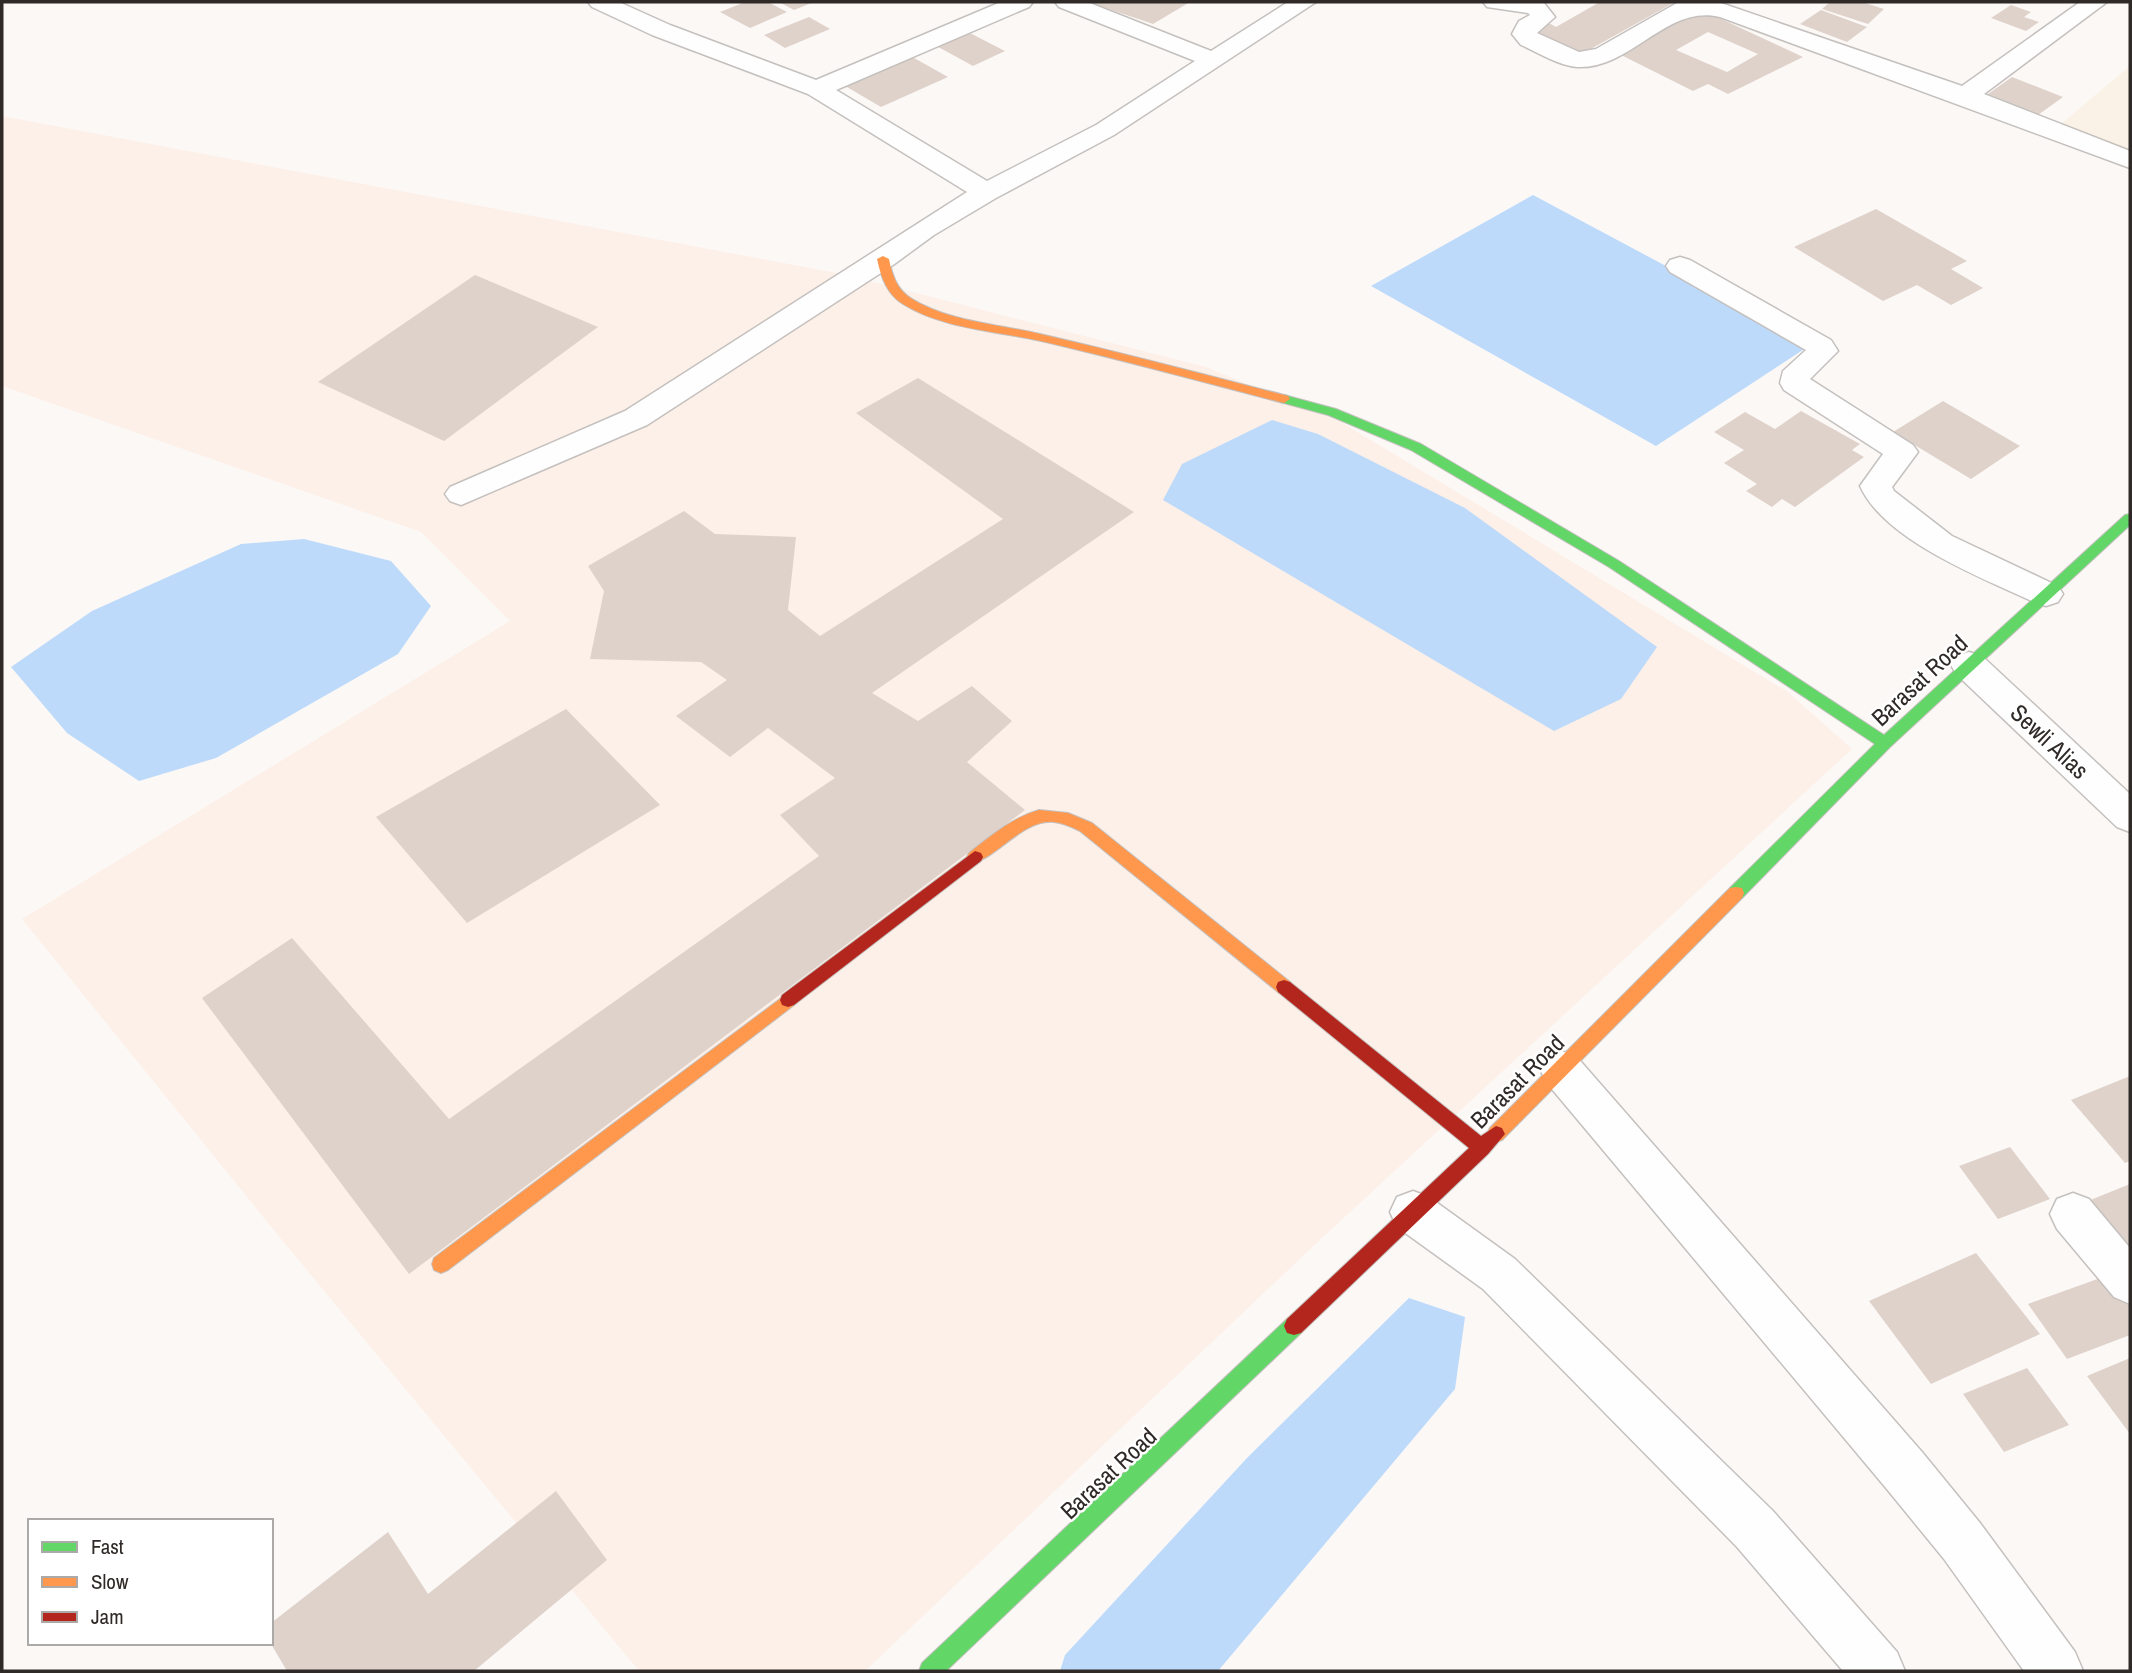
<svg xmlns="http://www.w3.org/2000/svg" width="2132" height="1673" font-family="'Archivo Narrow',sans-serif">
  <rect width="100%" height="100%" fill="#fcf8f6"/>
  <path fill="#faf2e6" d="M2130,66V151L2061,124Z"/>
  <path fill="#fdf0e8" d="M2,116L842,274L1206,367L1341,422L1788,692L1852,749L1322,1238L865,1671H639L281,1239L22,919L510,621L421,532L2,386Z"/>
  <g fill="#bddafa">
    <path d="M1533,195L1812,344L1656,446L1371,286Z"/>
    <path d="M1272,420L1318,434L1465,508L1657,647L1621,699L1554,731L1163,500L1182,464Z"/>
    <path d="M304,539L391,561L431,606L398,654L216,758L139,781L67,733L11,667L92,611L241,544Z"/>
    <path d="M1409,1298L1465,1317L1455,1389L1218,1671H1060L1065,1655L1247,1458Z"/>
  </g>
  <g fill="#dfd2cb" fill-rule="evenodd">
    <path d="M745,2H768L787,12L750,28L720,12Z"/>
    <path d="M779,2H814L794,10Z"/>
    <path d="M1088,2H1190L1153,24Z"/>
    <path d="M1594,2H1675L1578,56L1527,33L1547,22L1556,27L1598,3Z"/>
    <path d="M1830,2H1862L1884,9L1868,24L1822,9Z"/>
    <path d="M2011,5L2031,12L2024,17L2039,22L2026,31L1991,18Z"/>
    <path d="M1702,10L1803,57L1728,94L1708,84L1693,91L1613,51ZM1708,32L1758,54L1727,72L1676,50Z"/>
    <path d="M1821,10L1867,27L1847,42L1800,24Z"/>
    <path d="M809,17L830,29L785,48L764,35Z"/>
    <path d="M962,29L1005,51L973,66L931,43Z"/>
    <path d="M907,54L948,77L881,107L840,83Z"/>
    <path d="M2012,77L2063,97L2038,115L1988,94Z"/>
    <path d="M1876,209L1967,261L1951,269L1983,288L1951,305L1917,285L1883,301L1794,247Z"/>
    <path d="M475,275L598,327L444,441L318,382Z"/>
    <path d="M918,378L1134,512L872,693L918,721L972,686L1012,721L967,762L1025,810L409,1274L202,998L292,938L449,1119L819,856L780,815L835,778L768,728L730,757L676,716L727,680L701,662L590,659L604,591L588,566L684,511L715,534L796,537L788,610L820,636L1003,519L856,413Z"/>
    <path d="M1943,401L2020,446L1971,479L1893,432Z"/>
    <path d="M1801,411L1860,444L1852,450L1864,457L1795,507L1782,499L1772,507L1746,491L1757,484L1724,463L1744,450L1714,432L1745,412L1775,429Z"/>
    <path d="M566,709L660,805L467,923L376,817Z"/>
    <path d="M2130,1076V1161L2125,1163L2071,1100Z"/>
    <path d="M2010,1147L2050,1199L1998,1219L1959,1166Z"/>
    <path d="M2130,1184V1251L2088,1201Z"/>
    <path d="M1976,1253L2040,1334L1931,1384L1869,1301Z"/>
    <path d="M2117,1272L2130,1289V1335L2067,1359L2028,1304Z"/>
    <path d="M2130,1358V1434L2087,1376Z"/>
    <path d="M2027,1368L2069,1425L2004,1452L1963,1394Z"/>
    <path d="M556,1491L607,1560L474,1671H287L271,1644V1623L388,1532L428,1594Z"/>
  </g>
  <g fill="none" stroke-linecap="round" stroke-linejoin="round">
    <defs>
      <g id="street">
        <path d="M588,2H619L670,25L816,80L1001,2H1033L1029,7L836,90L987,181L1096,125L1195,61L1059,7L1055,2H1087L1211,51L1288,2H1316L1114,135L996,198L934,235L893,265L647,425L461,505L450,501L445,494L450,487L625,411L967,192L808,94L652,35L592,7Z"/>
        <path d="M1483,2L1544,3L1555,17L1537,33L1579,52L1596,49L1677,3L1718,2L1962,86L2080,2H2107L1984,94L2130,151V168L1720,17C1666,4 1631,70 1577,67C1559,66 1537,52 1521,45L1512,34L1519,21L1530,15L1528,13L1487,7Z"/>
        <path d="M1680,257L1690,260L1831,340L1838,351L1810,379L1913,445L1918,452L1892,487L1894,491L1952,536L2058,586L2063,594L2058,602L2046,606L2034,602C1982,578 1884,540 1860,486L1883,454L1784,390L1780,383L1783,371L1806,350L1670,272L1666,266L1670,260Z"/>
        <path d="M1969,652L1982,656L2130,794V832L2117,827L1956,674L1951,665L1956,656Z"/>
        <path d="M1561,1051L1576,1056L1922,1452L1980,1523L2075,1652L2083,1671H2024L1944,1559L1886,1488L1546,1082L1540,1069L1546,1056Z"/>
        <path d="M1413,1191L1429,1197L1515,1259L1773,1511L1897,1652L1905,1671H1843L1737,1547L1483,1289L1397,1227L1390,1212L1397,1197Z"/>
        <path d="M2073,1193L2089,1199L2130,1248V1304L2114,1297L2057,1229L2050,1214L2057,1199Z"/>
      </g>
      <g id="fast">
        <path d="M1284,395L1336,409L1421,444L1619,561L1884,735L2125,515L2130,514V525L1890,747L1742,898H1730L1728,893L1730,888L1875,744L1609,567L1411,450L1328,415L1280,402L1278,399Z"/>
        <path d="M1294,1317L1301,1319L1304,1326L1301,1333L946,1671H919L922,1663L1287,1319Z"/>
      </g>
      <g id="slow">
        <path d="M883,256L889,259C892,275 897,290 912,299C950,322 998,324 1040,334C1123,353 1206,375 1288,396L1290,399L1284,403C1203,382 1123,360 1041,341C997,331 943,329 903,304C887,294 881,277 877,259Z"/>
        <path d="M1039,810L1068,813L1092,823L1290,982L1292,987L1290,992L1284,994L1278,992L1080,831C1072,827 1063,823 1054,822C1021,818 989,868 969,861L967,857L969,853C992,835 1012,818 1039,810Z"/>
        <path d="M1736,887L1742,888L1744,893L1742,898L1502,1140L1496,1142L1490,1140L1487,1134L1490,1128L1730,888Z"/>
        <path d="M788,993L794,995L796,1000L794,1005L448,1270L441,1273L434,1270L432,1264L434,1258Z"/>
      </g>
      <g id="jam">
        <path d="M975,851L981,853L983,857L981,861L794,1005L788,1007L782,1005L780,1000L782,995Z"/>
        <path d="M1284,980L1290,982L1481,1136L1496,1126L1502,1128L1505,1134L1488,1154L1301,1333L1294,1335L1287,1333L1284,1326L1287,1319L1469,1148L1278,992L1276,987L1278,982Z"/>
      </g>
    </defs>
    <use href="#street" stroke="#c4c0be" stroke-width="3"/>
    <use href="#fast" stroke="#c4c0be" stroke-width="2"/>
    <use href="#slow" stroke="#c4c0be" stroke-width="2"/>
    <use href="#jam" stroke="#c4c0be" stroke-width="2"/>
    <use href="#street" fill="#fffefe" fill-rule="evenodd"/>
    <use href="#fast" fill="#63d668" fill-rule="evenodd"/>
    <use href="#slow" fill="#ff974d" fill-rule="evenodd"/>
    <use href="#jam" fill="#b3261e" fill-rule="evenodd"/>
  </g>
  <g text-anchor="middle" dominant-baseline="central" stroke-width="5" stroke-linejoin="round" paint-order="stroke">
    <g font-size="24" fill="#2f2a27" stroke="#fff">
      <text transform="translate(1919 680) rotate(-43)">Barasat Road</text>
      <text transform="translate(2050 741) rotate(43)">Sewli Alias</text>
      <text transform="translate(1517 1081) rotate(-45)">Barasat Road</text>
      <text transform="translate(1108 1473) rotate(-43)">Barasat Road</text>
    </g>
  </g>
  <rect width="2132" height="1673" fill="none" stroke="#2f2a27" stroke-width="7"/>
  <rect x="28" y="1519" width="245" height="126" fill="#ffffff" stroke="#acaaa9" stroke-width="2"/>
  <rect x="42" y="1542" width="35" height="10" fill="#63d668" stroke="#acaaa9" stroke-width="2"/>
  <text x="91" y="1554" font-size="21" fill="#2f2a27">Fast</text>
  <rect x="42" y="1577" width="35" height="10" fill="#ff974d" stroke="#acaaa9" stroke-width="2"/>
  <text x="91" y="1589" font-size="21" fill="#2f2a27">Slow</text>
  <rect x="42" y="1612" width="35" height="10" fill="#b3261e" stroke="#acaaa9" stroke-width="2"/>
  <text x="91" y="1624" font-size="21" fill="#2f2a27">Jam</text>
</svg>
